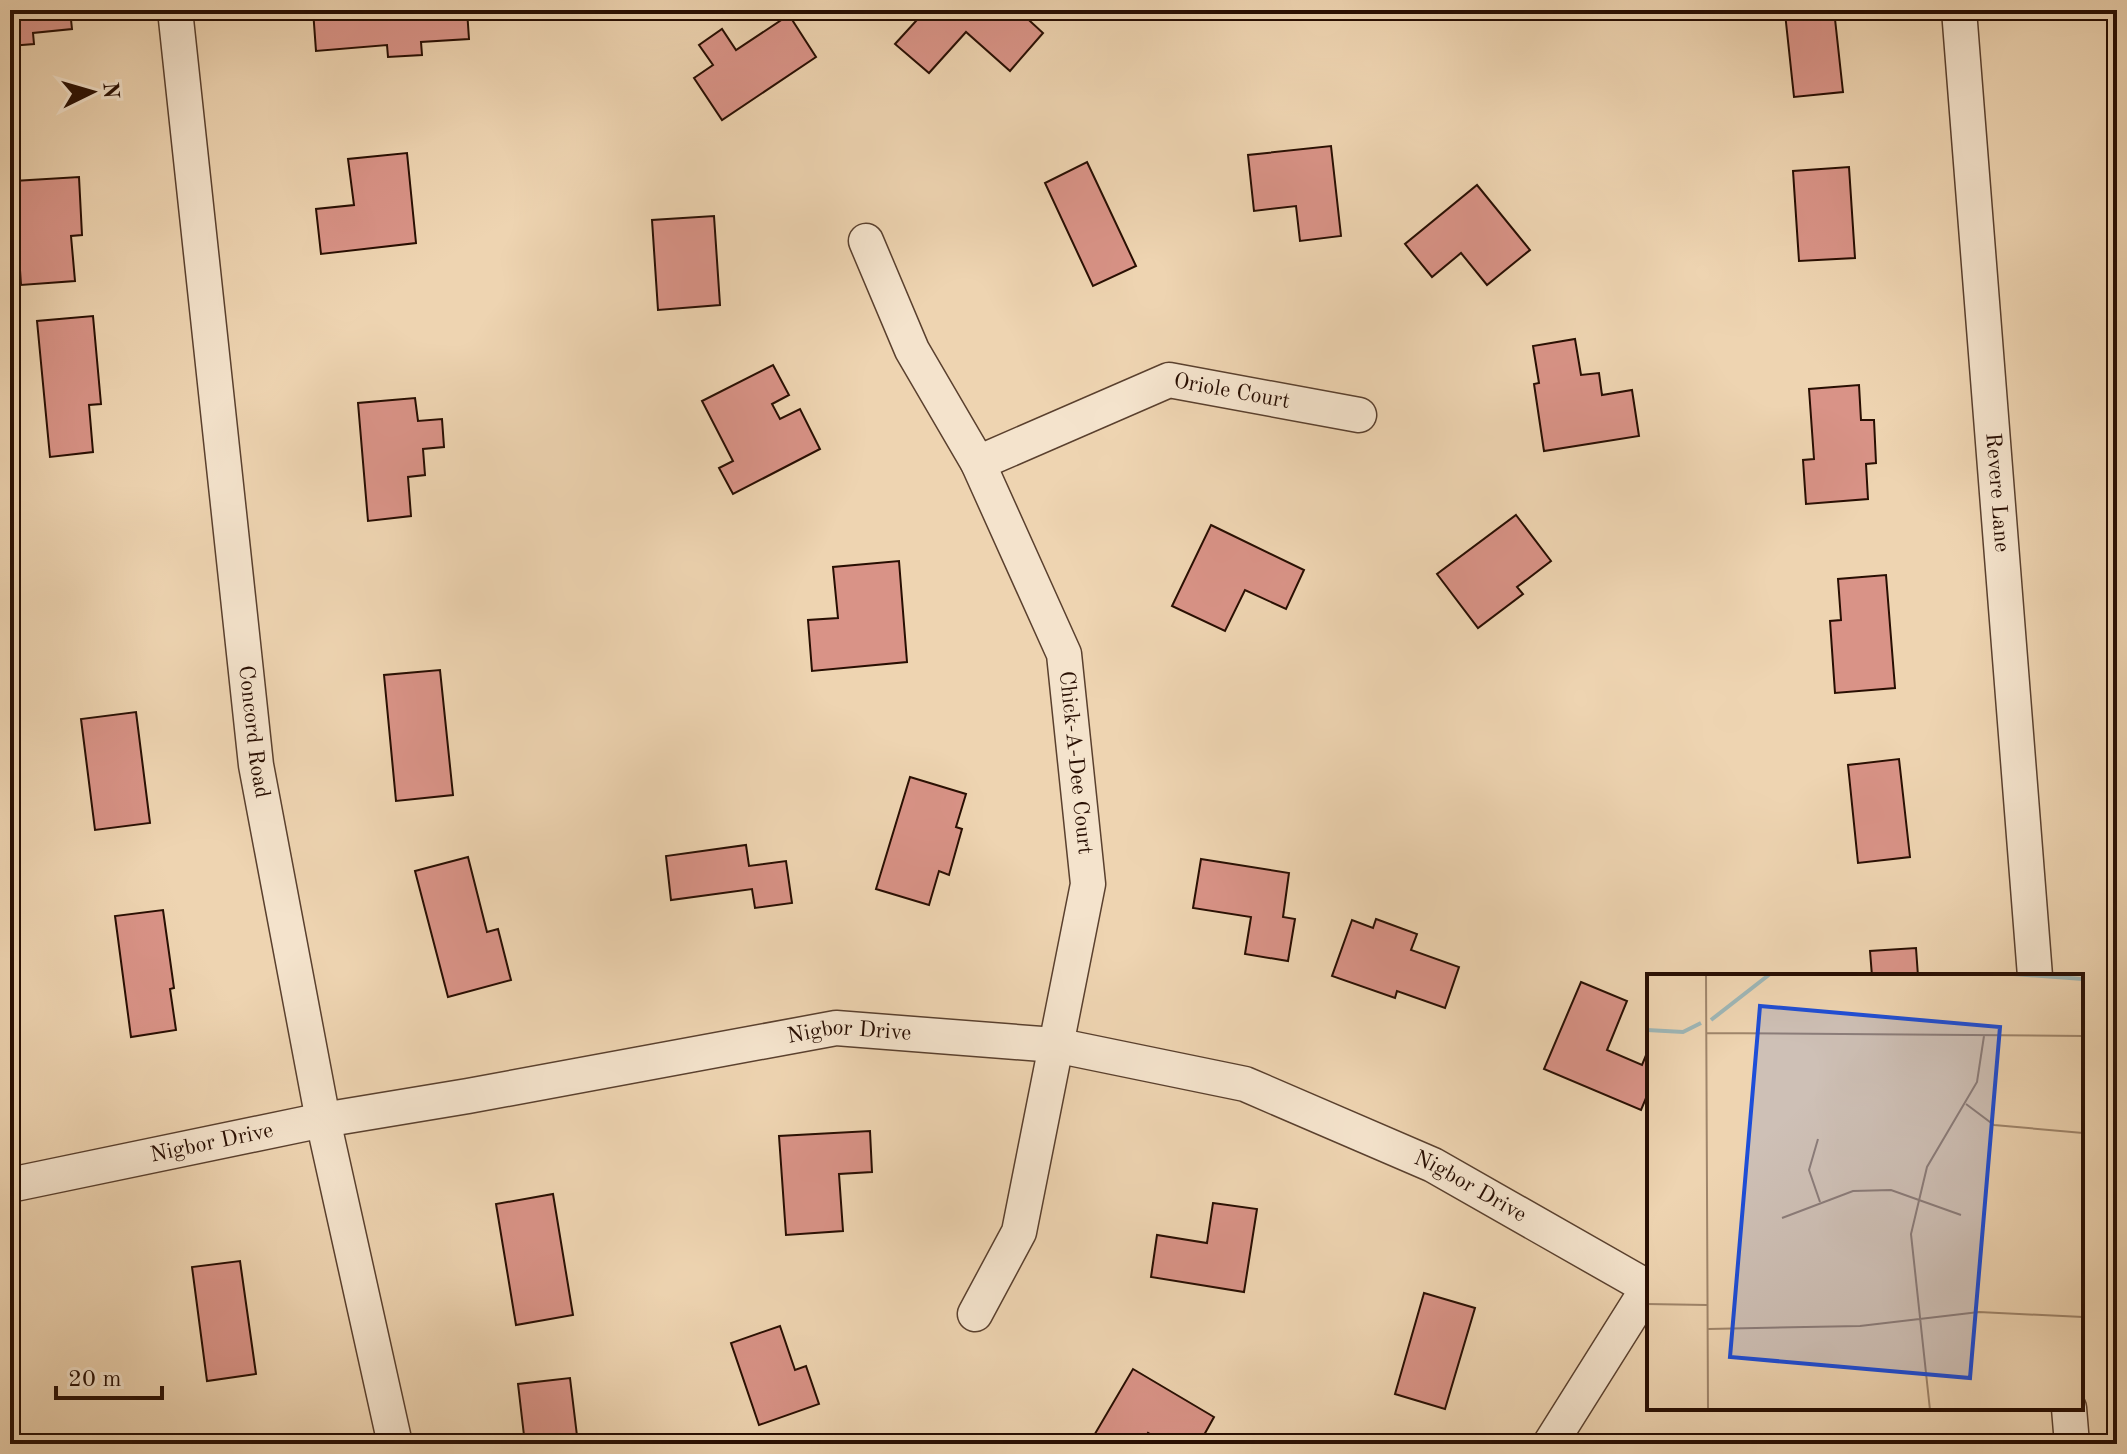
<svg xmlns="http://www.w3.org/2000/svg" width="2127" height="1454" font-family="'Old Standard TT',serif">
  <rect width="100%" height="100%" fill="#eed4b1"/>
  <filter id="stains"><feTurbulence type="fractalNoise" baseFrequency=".0025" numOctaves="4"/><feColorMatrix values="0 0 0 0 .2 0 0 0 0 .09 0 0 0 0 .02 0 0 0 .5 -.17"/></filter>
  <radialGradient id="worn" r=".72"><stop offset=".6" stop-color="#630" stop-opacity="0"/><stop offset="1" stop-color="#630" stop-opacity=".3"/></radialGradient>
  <g fill="#d99387" stroke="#280e02" stroke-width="2">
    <path d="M10,10H70L72,29L33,33L34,44L10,46Z"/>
    <path d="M313,10H467L469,39L421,42L422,55L388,57L387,45L316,51Z"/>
    <path d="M926,10H1018L1043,33L1010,71L966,32L929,73L895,44Z"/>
    <path d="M1815,10H1834L1843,92L1794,97L1785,13Z"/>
    <path d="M789,15L816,57L722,120L694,78L713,65L699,45L722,29L736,50Z"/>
    <path d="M1331,146L1341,236L1300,241L1296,206L1254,211L1248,155Z"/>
    <path d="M407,153L416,243L321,254L316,209L354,205L348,159Z"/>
    <path d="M1087,162L1136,266L1093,286L1045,183Z"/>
    <path d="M1849,167L1855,258L1799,261L1793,171Z"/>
    <path d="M79,177L82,235L71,236L75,281L21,285L14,181Z"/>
    <path d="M1477,185L1530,250L1487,285L1461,253L1432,277L1405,244Z"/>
    <path d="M2117,197V262H2113L2108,198Z"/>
    <path d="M714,216L720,305L658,310L652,220Z"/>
    <path d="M93,316L101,404L89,405L93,452L50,457L37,321Z"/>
    <path d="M1575,339L1581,375L1599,373L1602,395L1632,390L1639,436L1544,451L1534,384L1539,383L1533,346Z"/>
    <path d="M773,365L789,395L772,404L780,419L800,409L820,449L733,494L719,468L733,461L702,401Z"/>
    <path d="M1859,385L1861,420H1874L1876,463L1866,464L1868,499L1806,504L1803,460L1814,459L1809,389Z"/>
    <path d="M415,398L418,421L442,419L444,447L423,449L425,475L408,477L411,516L368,521L358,403Z"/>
    <path d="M1516,515L1551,561L1517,587L1523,594L1478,628L1437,574Z"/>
    <path d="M1211,525L1304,570L1286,609L1245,590L1225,631L1172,606Z"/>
    <path d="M899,561L907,662L812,671L808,620L838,618L833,567Z"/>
    <path d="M1886,575L1895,688L1835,693L1830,621L1841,620L1838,579Z"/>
    <path d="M440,670L453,795L396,801L384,675Z"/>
    <path d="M136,712L150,823L95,830L81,719Z"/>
    <path d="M1899,759L1910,857L1858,863L1848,765Z"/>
    <path d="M910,777L966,794L956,827L962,829L949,875L939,871L929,905L876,889Z"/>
    <path d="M746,845L749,866L786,861L792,903L755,908L752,889L671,900L666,856Z"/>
    <path d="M468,857L487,932L498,929L511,980L448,997L415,871Z"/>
    <path d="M1201,859L1289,873L1283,917L1295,919L1288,961L1245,954L1251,917L1193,908Z"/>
    <path d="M163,910L174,988L170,989L176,1030L131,1037L115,916Z"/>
    <path d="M1376,919L1417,934L1411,950L1459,967L1445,1008L1397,991L1395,998L1332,976L1352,920L1373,928Z"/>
    <path d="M1916,948L1918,976H1872L1870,951Z"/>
    <path d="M1581,982L1627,1001L1607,1050L1642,1065L1649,1048V1091L1641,1110L1544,1069Z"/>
    <path d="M870,1131L872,1172L839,1174L843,1231L786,1235L779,1136Z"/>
    <path d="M553,1194L573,1315L516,1325L496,1204Z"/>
    <path d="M1213,1203L1257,1209L1244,1292L1151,1277L1157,1235L1207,1243Z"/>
    <path d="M240,1261L256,1374L207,1381L192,1267Z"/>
    <path d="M1424,1293L1475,1308L1445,1409L1395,1394Z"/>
    <path d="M780,1326L795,1370L806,1366L819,1404L759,1425L731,1343Z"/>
    <path d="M1133,1369L1214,1417L1199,1444H1167L1148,1433L1142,1444H1089Z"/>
    <path d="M570,1378L578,1444H525L518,1384Z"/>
  </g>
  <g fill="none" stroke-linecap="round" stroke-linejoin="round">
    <defs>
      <g id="street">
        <path id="s1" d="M175,10L256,765L323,1120L395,1444"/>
        <path id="s2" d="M1959,10L2035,976"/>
        <path id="s3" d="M866,241L912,350L978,463L1064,654L1088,884L1019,1232L975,1314"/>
        <path id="s4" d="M978,463L1169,380L1359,415"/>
        <path id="s5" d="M10,1185L323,1120L468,1096L836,1028L1055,1045L1245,1084L1433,1165L1649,1288"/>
        <path d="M2069,1408L2072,1444"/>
        <path d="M1550,1444L1648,1288"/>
      </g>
    </defs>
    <use href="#street" stroke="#5a402e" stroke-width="37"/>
    <use href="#street" stroke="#f4e3cc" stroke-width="34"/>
  </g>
  <g text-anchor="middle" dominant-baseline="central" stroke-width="7" stroke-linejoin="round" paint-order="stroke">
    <g font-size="22" fill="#280e02" stroke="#f4e3cc">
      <text stroke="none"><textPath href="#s4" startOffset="272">Oriole Court</textPath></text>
      <text stroke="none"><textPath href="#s2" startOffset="484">Revere Lane</textPath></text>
      <text stroke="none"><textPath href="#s1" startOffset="726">Concord Road</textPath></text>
      <text stroke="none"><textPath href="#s3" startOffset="568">Chick-A-Dee Court</textPath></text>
      <text stroke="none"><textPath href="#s5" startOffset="854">Nigbor Drive</textPath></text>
      <text stroke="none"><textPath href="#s5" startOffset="206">Nigbor Drive</textPath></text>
      <text stroke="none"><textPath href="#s5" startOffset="1502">Nigbor Drive</textPath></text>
    </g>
  </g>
  <g transform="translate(1647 974)">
    <rect width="436" height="436" fill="#eed4b1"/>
    <path fill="none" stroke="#9eb6b6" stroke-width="4" d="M366,0L436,5M64,46L123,0M0,56L36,58L54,49"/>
    <path fill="none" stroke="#9f856b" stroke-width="2" d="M59,0L61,436M59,59L436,62M319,130L347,151L436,159M171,165L162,196L173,228M135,244L206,217L244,216L314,241M0,330L60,331M61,355L213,352L332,338L436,343M283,436L264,260L280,193L330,108L337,62"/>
    <path fill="#1d4ed8" fill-opacity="0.15" stroke="#1d4ed8" stroke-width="4" d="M113,32L353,53L323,404L83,383Z"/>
    <rect width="436" height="436" fill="none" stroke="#280e02" stroke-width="4"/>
  </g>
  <rect width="2127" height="1454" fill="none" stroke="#eed4b1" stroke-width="40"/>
  <rect x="12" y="12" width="2103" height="1430" fill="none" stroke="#280e02" stroke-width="4"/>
  <rect x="20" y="20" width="2087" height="1414" fill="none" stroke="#280e02" stroke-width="2"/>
  <g transform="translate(92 92) rotate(85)" stroke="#f4e3cc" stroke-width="6" paint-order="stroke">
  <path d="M0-6L14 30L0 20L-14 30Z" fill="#280e02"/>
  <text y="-12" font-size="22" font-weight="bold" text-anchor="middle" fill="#280e02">N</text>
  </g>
  <path d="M56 1386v12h106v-12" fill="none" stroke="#280e02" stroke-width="4"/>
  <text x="68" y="1386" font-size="24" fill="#280e02" stroke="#f4e3cc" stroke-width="6" paint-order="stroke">20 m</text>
  <rect width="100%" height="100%" filter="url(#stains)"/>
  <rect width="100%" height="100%" fill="url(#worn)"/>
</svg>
